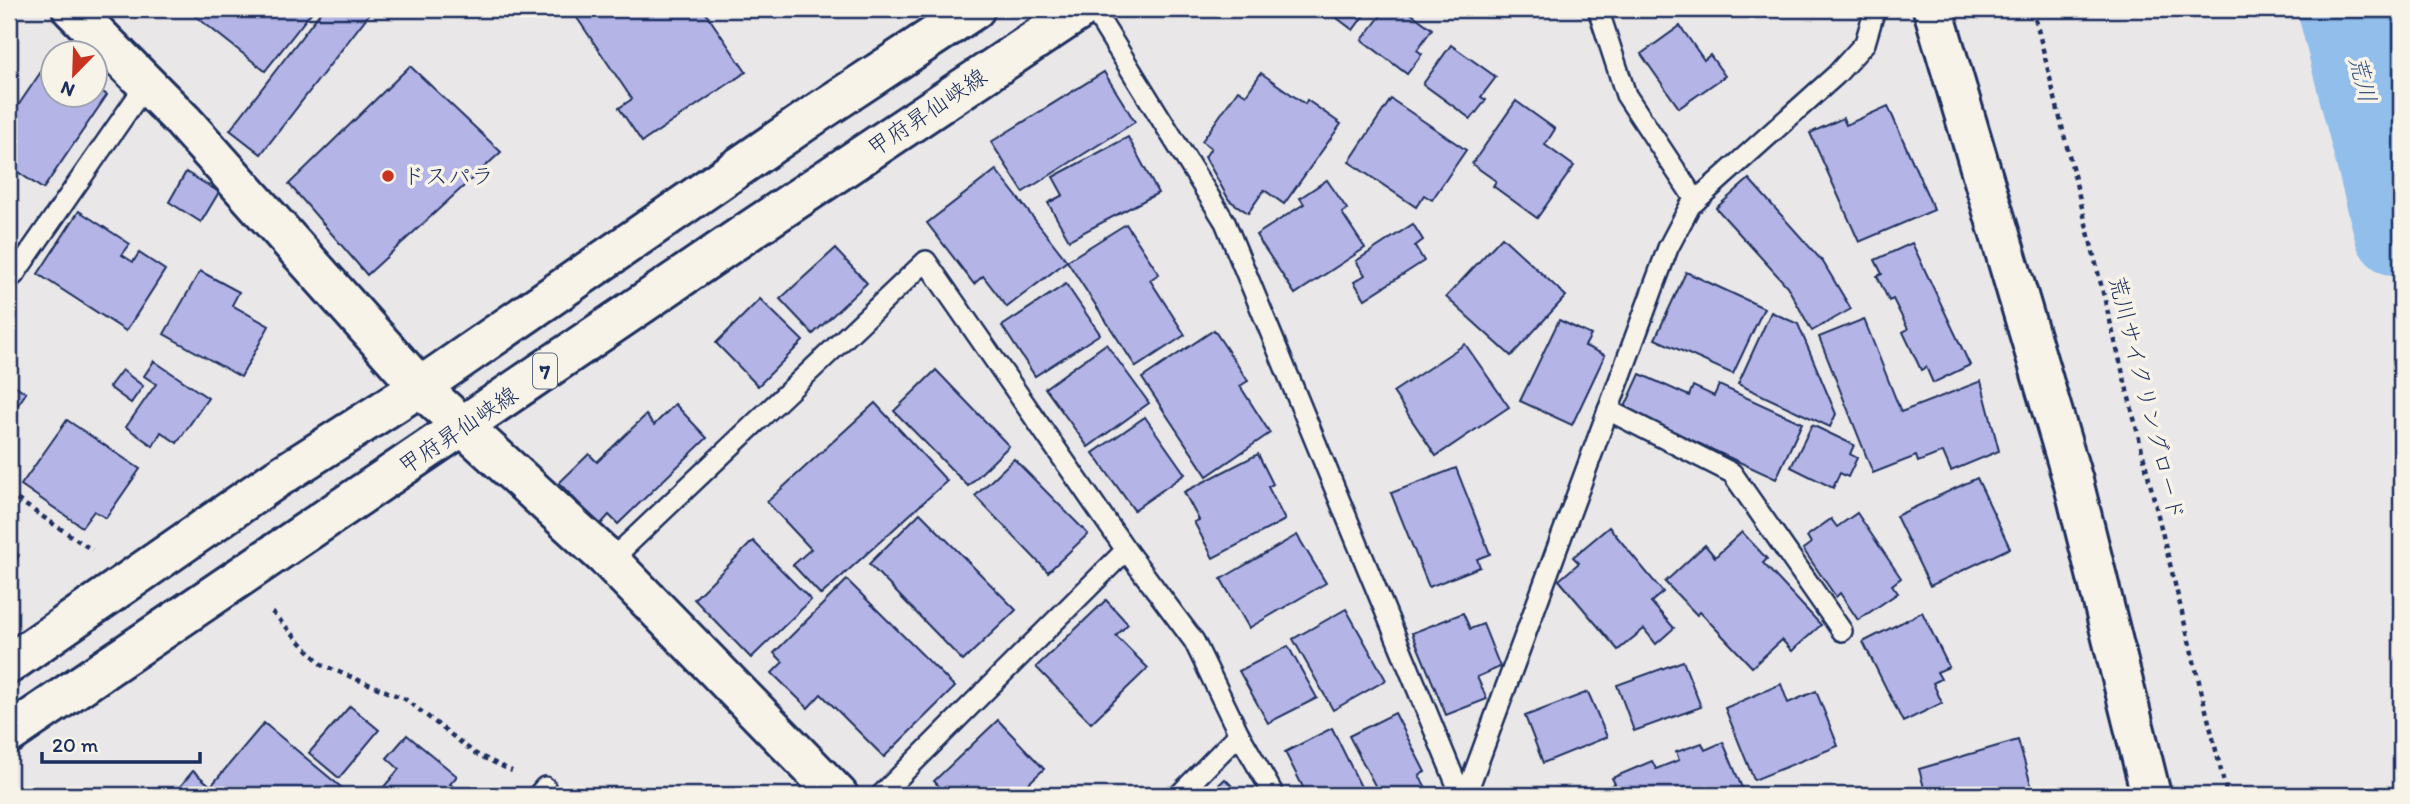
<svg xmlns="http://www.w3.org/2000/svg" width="2410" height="804" font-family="Itim,'Klee One',sans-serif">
  <rect width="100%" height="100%" fill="#eae7e8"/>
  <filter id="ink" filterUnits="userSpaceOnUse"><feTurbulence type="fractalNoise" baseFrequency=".0143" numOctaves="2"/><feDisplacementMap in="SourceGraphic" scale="14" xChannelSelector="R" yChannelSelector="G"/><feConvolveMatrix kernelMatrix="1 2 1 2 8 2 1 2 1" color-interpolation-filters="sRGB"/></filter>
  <g filter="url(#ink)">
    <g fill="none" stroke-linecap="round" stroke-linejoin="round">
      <path stroke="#91beeb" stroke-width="94" d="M2345,9L2401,230"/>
    </g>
    <g fill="#b4b5e6" stroke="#1b2f5e" stroke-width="2">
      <path d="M146,9H162L156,16Z"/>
      <path d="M197,9H314L265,71L194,15Z"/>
      <path d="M323,9H373L261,154L230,130Z"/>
      <path d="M571,9H703L746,72L642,142L619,108L632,99Z"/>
      <path d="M1325,9H1363L1367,11L1353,30Z"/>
      <path d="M1386,9H1405L1432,29L1417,50L1422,54L1407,74L1362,40Z"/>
      <path d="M1680,26L1704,60L1710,55L1725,76L1679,108L1641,54Z"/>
      <path d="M1451,45L1496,77L1481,97L1486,100L1471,119L1423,84Z"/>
      <path d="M51,57L52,58V94H94V86L107,95L43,189L9,166V119Z"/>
      <path d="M410,66L501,152L367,275L289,184Z"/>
      <path d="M1104,72L1135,122L1023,192L991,142Z"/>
      <path d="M1261,73L1305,104L1307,100L1341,124L1284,204L1264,190L1248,213L1229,200L1205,157L1211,148L1202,141L1238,90L1246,95Z"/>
      <path d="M1391,99L1466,150L1432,200L1424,195L1416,207L1349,162Z"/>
      <path d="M1516,101L1555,129L1545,145L1574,166L1537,218L1493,186L1496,181L1472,164Z"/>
      <path d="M1888,106L1934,210L1859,242L1810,133L1843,118L1846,125Z"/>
      <path d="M1128,137L1158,193L1069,240L1048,203L1063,195L1053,177Z"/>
      <path d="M996,170L1067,261L1007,307L983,276L974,284L927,223Z"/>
      <path d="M186,172L219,192L201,222L169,202Z"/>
      <path d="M1749,179L1823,262L1851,309L1812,331L1787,286L1716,208Z"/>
      <path d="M1327,180L1347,209L1342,213L1365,248L1295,294L1256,235L1304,204L1300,198Z"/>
      <path d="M79,211L130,244L122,255L133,262L139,253L165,270L126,331L38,274Z"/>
      <path d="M1126,224L1159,274L1150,280L1185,335L1136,367L1067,261Z"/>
      <path d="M1413,224L1423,240L1415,246L1424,261L1365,299L1354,282L1365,275L1356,261Z"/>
      <path d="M1502,237L1566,296L1511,356L1446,297Z"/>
      <path d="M1912,243L1970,365L1933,383L1926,367L1921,370L1903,332L1908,329L1893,299L1889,301L1877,276L1882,274L1875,260Z"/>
      <path d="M835,249L867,283L813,334L780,299Z"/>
      <path d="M200,271L239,292L232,305L269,326L241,377L164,334Z"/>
      <path d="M1686,272L1764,308L1733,374L1655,339Z"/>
      <path d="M1066,284L1100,334L1035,376L1002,326Z"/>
      <path d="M760,299L803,341L758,386L716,343Z"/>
      <path d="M1771,312L1798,324L1836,414L1830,427L1738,384Z"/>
      <path d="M1864,319L1901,412L1981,381L1999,451L1951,471L1943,452L1918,462L1916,456L1873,473L1819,337Z"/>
      <path d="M1559,320L1591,335L1585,346L1605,355L1572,425L1520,401Z"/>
      <path d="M1214,330L1248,381L1240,386L1270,433L1207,476L1142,378Z"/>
      <path d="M1106,344L1149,403L1088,447L1045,388Z"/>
      <path d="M1465,344L1509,407L1436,456L1393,392Z"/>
      <path d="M154,361L208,398L177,443L161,432L153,446L126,427L156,384L144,376Z"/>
      <path d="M122,370L143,386L131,403L109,387Z"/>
      <path d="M936,370L1009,446L968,486L894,411Z"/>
      <path d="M1640,374L1689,396L1693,386L1714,396L1719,385L1802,423L1776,479L1624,409Z"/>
      <path d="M9,381L26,393L9,418Z"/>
      <path d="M875,403L947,481L821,595L793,565L811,549L767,502Z"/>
      <path d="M675,404L707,438L618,524L609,515L600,525L559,483L589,454L597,462L646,415L654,425Z"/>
      <path d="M1145,417L1185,474L1134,510L1093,453Z"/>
      <path d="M67,420L140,469L106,518L94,511L82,527L21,485Z"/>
      <path d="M1812,425L1854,445L1850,454L1857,458L1848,477L1840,473L1833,488L1791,467Z"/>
      <path d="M1258,454L1273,484L1268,487L1285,520L1213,558L1194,522L1199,520L1184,492Z"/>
      <path d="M1014,459L1088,534L1048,572L975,496Z"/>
      <path d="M1456,468L1490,554L1477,559L1480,567L1429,587L1391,493Z"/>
      <path d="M1977,478L2010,548L1930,586L1896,516Z"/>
      <path d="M920,513L1016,610L963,661L869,564Z"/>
      <path d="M1857,513L1901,578L1892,585L1898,593L1858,620L1840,593L1836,597L1803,549L1811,543L1807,536L1831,519L1837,527Z"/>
      <path d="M1609,527L1663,592L1651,602L1674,628L1656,644L1644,629L1618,650L1559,580L1579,563L1573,557Z"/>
      <path d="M1742,532L1767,559L1763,563L1821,625L1792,651L1782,640L1752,667L1700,612L1697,615L1665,582L1705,545L1715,557Z"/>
      <path d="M1297,535L1326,583L1249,628L1221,579Z"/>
      <path d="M753,541L811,600L751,658L694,599Z"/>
      <path d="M9,549L19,555L9,573Z"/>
      <path d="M847,580L955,687L884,757L821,694L808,708L772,673L783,662L774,653Z"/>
      <path d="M1106,600L1128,624L1116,636L1148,668L1091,723L1036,667Z"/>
      <path d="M1346,609L1386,680L1333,710L1293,639Z"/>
      <path d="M1922,612L1949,667L1937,672L1941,679L1933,683L1942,703L1903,722L1863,642Z"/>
      <path d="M1463,613L1470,629L1483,624L1500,667L1477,677L1487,699L1446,715L1412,633Z"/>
      <path d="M1288,646L1317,698L1268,723L1239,671Z"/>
      <path d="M1683,661L1701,707L1634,731L1617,685Z"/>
      <path d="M1781,684L1788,703L1816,691L1838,746L1754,780L1725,708Z"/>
      <path d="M1588,692L1607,737L1543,763L1525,716Z"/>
      <path d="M350,706L379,730L339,778L309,753Z"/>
      <path d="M1395,713L1425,772L1419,775L1430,795H1380L1349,736Z"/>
      <path d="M998,720L1044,769L1016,795H947L934,781Z"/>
      <path d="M264,723L342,788L337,795H173L193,771L211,786Z"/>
      <path d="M1332,728L1365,795H1307L1285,752Z"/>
      <path d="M407,735L457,776L450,784L464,795H377L399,769L387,758Z"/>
      <path d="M2018,740L2034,795H1926L1919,769Z"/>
      <path d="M1723,742L1745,795H1588L1615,784L1612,778L1652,761L1656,769L1679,760L1676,752L1702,743L1705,750Z"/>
      <path d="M1225,779L1241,795H1208Z"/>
    </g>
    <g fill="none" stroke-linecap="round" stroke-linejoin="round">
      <defs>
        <g id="service">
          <path d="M1093,9L1225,222L1461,795"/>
          <path d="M1598,9L1626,95L1696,201"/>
          <path d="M9,272L14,275L147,83"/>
          <path d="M1608,410L1732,473L1842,631"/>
          <path d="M610,561L926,261L1126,550L1194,641L1239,734L1274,795"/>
          <path d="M538,795L545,787"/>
          <path d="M881,795L1126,550"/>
          <path d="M1179,795L1239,734"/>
          <path d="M1466,795L1668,248L1690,206L1836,75L1865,43L1875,9"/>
        </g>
        <path id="minor" d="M72,9L183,121L420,387L610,561L838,795"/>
        <path id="tertiary" d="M1933,9L2073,481L2151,795"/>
        <g id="primary">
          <path d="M9,664L276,479L420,387L817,113L975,9"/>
          <path d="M9,734L755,227L1082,9"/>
        </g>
      </defs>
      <use href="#service" stroke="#1b2f5e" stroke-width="24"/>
      <use href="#minor" stroke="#1b2f5e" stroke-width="44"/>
      <use href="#tertiary" stroke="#1b2f5e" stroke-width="44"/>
      <use href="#primary" stroke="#1b2f5e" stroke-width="44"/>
      <g stroke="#1b2f5e" stroke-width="4.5" stroke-dasharray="5 5" stroke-linecap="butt">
        <path d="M2033,9L2227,795"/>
        <path d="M9,494L92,550"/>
        <path d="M272,612L322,665L405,699L476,754L512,771"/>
      </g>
      <use href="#service" stroke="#f7f3e8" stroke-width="19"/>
      <use href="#minor" stroke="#f7f3e8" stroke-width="38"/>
      <use href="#tertiary" stroke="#f7f3e8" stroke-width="38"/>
      <use href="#primary" stroke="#f7f3e8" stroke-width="38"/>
    </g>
  </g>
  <circle fill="#c8321e" stroke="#f7f3e8" stroke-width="2.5" cx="388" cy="176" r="7"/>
  <g text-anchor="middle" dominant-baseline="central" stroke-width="7" stroke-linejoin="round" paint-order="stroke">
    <rect fill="#f7f3e8" stroke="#5d6a87" stroke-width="2" x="533" y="353.5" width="24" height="35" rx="5"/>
    <g font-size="21" font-weight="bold" fill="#1b2f5e">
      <text x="545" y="371">7</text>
    </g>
    <g font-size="23" fill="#1b2f5e" stroke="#f7f3e8">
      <text transform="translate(927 112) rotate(-34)">甲府昇仙峡線</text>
      <text transform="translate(2147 398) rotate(76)">荒川サイクリングロード</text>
      <text transform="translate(458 430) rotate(-34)">甲府昇仙峡線</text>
    </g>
    <g font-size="23" fill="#1b2f5e" stroke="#f7f3e8" text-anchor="start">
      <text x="402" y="176">ドスパラ</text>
    </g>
    <g font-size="24" font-style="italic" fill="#385381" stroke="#f7f3e8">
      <text transform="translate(2363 79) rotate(76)">荒川</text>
    </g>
  </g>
  <rect width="2410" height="804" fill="none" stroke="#f7f3e8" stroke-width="35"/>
  <rect x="18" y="18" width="2375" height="769" fill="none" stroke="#1b2f5e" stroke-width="2.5" filter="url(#ink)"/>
  <g transform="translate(74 74) rotate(203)"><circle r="33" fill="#f7f3e8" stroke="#9fa5b1" stroke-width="2"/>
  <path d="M0-5L12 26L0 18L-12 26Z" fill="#c8321e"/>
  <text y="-10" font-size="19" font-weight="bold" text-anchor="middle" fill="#1b2f5e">N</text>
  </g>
  <path d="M42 752v10h158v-10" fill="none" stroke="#1b2f5e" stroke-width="3.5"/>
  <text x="52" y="752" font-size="21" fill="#1b2f5e" stroke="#f7f3e8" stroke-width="5" paint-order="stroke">20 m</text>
</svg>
